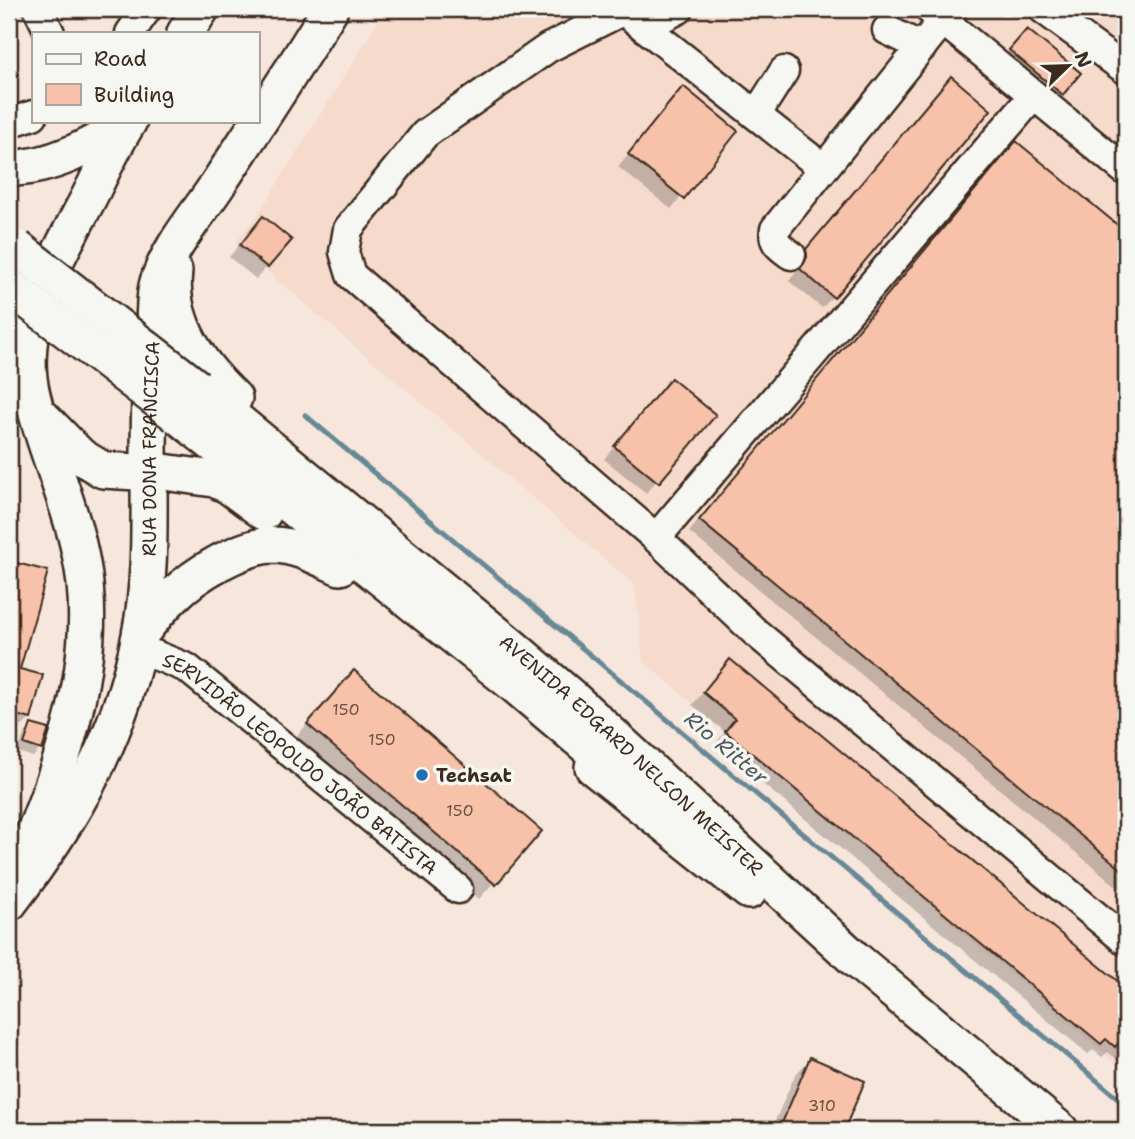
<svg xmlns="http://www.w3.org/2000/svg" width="1135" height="1139" font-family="'Shantell Sans',sans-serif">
  <rect width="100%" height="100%" fill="#f6e6dc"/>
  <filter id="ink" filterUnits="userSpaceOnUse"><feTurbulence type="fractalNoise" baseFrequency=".0143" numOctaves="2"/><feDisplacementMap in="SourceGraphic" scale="14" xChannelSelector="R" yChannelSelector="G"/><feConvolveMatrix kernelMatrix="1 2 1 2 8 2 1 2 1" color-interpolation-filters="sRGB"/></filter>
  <g filter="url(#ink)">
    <path fill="#f6dbcd" d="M386,9H1126V1072L643,661L635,585L235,244L257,216Z"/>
    <g fill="#0003">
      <path d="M1016,42L1062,94L1051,105L999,63Z"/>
      <path d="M951,78L833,296L822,308L789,281L797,270L796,262Z"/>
      <path d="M683,89L736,131L671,209L618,167Z"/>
      <path d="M1016,144L1126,234V894L689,532Z"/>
      <path d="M252,230L267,267L256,279L229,257Z"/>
      <path d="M660,392L713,415L646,493L604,459Z"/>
      <path d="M9,562L46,572L18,671L30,719L17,731L9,729Z"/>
      <path d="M731,661L1126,991V1067L1108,1052L1102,1057L1093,1050L1088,1054L715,744L725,732L692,705Z"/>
      <path d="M354,672L539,831L479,899L293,740Z"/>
      <path d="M32,726L40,749L33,757L18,752L24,734Z"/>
      <path d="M810,1059L862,1082L842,1130H771L795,1075Z"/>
    </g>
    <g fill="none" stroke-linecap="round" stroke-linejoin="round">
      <path stroke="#678896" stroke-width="5" d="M305,415L1126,1105"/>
    </g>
    <g fill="#f7c2a9" stroke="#3b2a1e" stroke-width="2">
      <path d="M1027,29L1081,73L1063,95L1009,50Z"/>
      <path d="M951,76L991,110L834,298L800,269L807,257L806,249Z"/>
      <path d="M683,86L738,131L684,199L628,154Z"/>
      <path d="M1016,141L1126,232V873L699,520Z"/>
      <path d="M263,216L292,240L268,268L240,245Z"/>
      <path d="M671,378L716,415L659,483L614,446Z"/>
      <path d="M9,561L48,571L20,669L43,675L31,719L9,713Z"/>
      <path d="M730,659L1126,988V1046L1120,1041L1115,1047L1106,1039L1101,1044L725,731L735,719L703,692Z"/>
      <path d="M354,670L542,831L496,885L307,724Z"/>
      <path d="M31,724L49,729L42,750L24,744Z"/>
      <path d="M810,1057L865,1081L844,1130H779Z"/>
    </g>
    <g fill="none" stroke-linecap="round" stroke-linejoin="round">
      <defs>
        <g id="minor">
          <path d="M38,9L50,33"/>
          <path d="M626,9L548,48L425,134L348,229L344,252L351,275L656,538L755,632L1126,941"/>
          <path d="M929,9L1126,171"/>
          <path d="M1043,9L1126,70"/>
          <path d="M624,11L823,168"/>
          <path d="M644,27L679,9"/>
          <path d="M887,30L922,47"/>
          <path d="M130,33L147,9"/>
          <path d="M756,115L784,71"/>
          <path d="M9,123L33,115"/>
          <path d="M791,255C780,247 772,243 775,229L952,9"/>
          <path d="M656,538L1033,96"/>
          <path id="s1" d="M136,656L155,655L187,668L458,889"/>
        </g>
        <g id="major">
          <path d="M185,33L201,9"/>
          <path d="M9,168C50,169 92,145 126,125"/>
          <path d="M174,271C168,322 199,365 234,398"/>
          <path id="s2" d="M196,387L510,645L571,697L856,960L1060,1130"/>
          <path d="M38,413L80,456L103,470L137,472L149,470L214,479L229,486L264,512"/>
          <path d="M177,415L511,682L621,775"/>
          <path d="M141,633C151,620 162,607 173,596C195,574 241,546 273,545C296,545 320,558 340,567"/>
          <path d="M593,767L749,891"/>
          <path d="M23,861C58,774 95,680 85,584C78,518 47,459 32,395C15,325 56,260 87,201C101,174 113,146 129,121"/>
          <path id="s3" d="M9,903C71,823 121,736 140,635C151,580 149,523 149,466C149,418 150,371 154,324C155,310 154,294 158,282C170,246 196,217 216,187C255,128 294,69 330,9"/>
        </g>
      </defs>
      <use href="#minor" stroke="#3b2a1e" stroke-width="33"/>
      <use href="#major" stroke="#3b2a1e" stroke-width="40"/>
      <use href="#minor" stroke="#f6f6f2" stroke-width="28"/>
      <use href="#major" stroke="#f6f6f2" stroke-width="35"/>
      <defs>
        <g id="major-bridge">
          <path d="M17,248L196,387"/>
          <path d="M9,286L177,415"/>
        </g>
      </defs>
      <use href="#major-bridge" stroke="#3b2a1e" stroke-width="40" stroke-linecap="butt"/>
      <use href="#major-bridge" stroke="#f6f6f2" stroke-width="35"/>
    </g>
  </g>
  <circle fill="#1f6fb2" stroke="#f6f6f2" stroke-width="2.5" cx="422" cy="775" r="7"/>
  <g text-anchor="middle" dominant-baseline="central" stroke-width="7" stroke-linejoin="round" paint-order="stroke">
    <g font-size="16" fill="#6a5041">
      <text x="346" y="709">150</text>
      <text x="382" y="739">150</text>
      <text x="460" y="810">150</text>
      <text x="822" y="1105">310</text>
    </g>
    <g font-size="19" fill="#3b2a1e" stroke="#f6f6f2">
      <text stroke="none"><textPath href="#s3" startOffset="488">RUA DONA FRANCISCA</textPath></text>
      <text stroke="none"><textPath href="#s2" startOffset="570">AVENIDA EDGARD NELSON MEISTER</textPath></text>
      <text stroke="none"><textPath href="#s1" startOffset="201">SERVIDÃO LEOPOLDO JOÃO BATISTA</textPath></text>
    </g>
    <g font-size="19" font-weight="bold" fill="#3b2a1e" stroke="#f6f6f2" text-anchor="start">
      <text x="436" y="775">Techsat</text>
    </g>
    <g font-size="21" font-style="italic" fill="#51595a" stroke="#f6f6f2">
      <text transform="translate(726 748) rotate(40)">Rio Ritter</text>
    </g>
  </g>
  <rect width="1135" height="1139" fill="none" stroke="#f6f6f2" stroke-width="35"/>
  <rect x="18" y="18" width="1100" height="1104" fill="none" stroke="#3b2a1e" stroke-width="2.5" filter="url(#ink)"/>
  <rect x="32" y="32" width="228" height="91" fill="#f6f6f2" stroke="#aba49d" stroke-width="2"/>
  <rect x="46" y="54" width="35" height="10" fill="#f6f6f2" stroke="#aba49d" stroke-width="2"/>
  <text x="94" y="66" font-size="21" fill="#3b2a1e">Road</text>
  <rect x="46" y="84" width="35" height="21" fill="#f7c2a9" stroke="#aba49d" stroke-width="2"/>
  <text x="94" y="102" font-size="21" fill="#3b2a1e">Building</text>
  <g transform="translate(1068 66) rotate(67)" stroke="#f6f6f2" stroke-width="5" paint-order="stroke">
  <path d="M0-5L12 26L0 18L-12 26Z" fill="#3b2a1e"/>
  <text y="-10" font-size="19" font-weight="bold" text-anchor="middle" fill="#3b2a1e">N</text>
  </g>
</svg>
